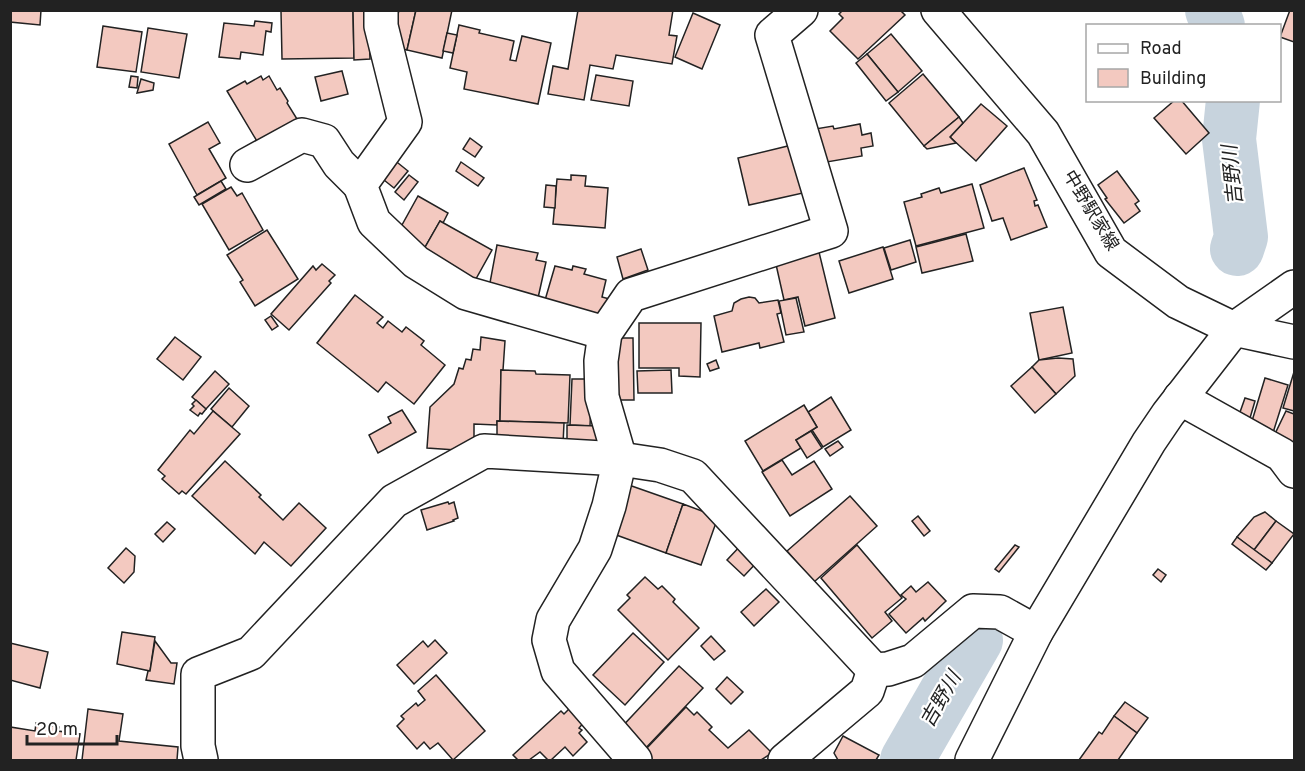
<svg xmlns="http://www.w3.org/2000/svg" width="1305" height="771" font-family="Overpass,'Noto Sans JP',sans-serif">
  <rect width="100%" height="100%" fill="#fff"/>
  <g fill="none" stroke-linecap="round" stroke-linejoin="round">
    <g stroke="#c7d3dd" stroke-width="54">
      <path d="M1212,10L1218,26"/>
      <path d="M1233,100L1229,139L1241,237L1237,249"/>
      <path d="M907,760L976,640"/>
    </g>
  </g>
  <g fill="#f3c9c0" stroke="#222" stroke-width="1.5">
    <path d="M10,10H41L40,25L10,22Z"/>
    <path d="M353,10L354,58L282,59L281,11Z"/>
    <path d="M353,10H368L370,59L354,60Z"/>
    <path d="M399,10H416L407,50L391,47Z"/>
    <path d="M416,10H452L442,58L407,50Z"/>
    <path d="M578,10H673L669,35L677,36L672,64L616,55L613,69L590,65L584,100L548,94L553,66L568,69Z"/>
    <path d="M843,10H900L905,15L858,59L830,31L843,18L839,14Z"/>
    <path d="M1290,10H1294V42L1280,37Z"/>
    <path d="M693,13L720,25L702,69L675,57Z"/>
    <path d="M255,21L272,23L271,32L266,31L263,55L241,52L240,59L219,57L224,23L254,26Z"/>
    <path d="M459,25L480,30L479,33L514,41L510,60L516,61L522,36L551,43L538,104L464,89L467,72L450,68Z"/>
    <path d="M103,26L142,32L136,72L97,67Z"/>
    <path d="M148,28L187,34L179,78L141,72Z"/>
    <path d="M447,33L457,35L453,53L443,51Z"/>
    <path d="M891,34L922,71L898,92L867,54Z"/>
    <path d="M867,54L898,92L886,101L856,63Z"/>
    <path d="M342,71L348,94L321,101L315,77Z"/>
    <path d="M923,74L959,117L924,146L889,103Z"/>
    <path d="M596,75L633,81L629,106L591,100Z"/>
    <path d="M131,76L138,77L137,88L129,87Z"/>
    <path d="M261,76L263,80L269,76L277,90L280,88L288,101L287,103L297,119L258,143L227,91L245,81L247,84Z"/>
    <path d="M141,79L154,83L153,90L137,93Z"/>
    <path d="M1175,100H1181L1209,133L1186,154L1154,118Z"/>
    <path d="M981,104L1007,126L976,161L950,137Z"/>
    <path d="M959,117L963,123L950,137L956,143L927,149L924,146Z"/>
    <path d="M208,122L220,143L209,149L226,178L197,195L169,144Z"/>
    <path d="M860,124L862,135L871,133L873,146L861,148L862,156L821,163L815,129L833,126L834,129Z"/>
    <path d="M470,138L482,147L475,157L463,149Z"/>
    <path d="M792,145L803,193L749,205L738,158Z"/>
    <path d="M393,159L408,171L394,188L379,176Z"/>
    <path d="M461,162L484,178L478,186L456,171Z"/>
    <path d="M1024,168L1037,200L1034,201L1035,206L1038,205L1047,227L1011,240L1003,218L992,221L980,185Z"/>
    <path d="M1117,171L1139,201L1135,204L1140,211L1124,223L1105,199L1107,198L1098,185Z"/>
    <path d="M409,175L418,182L404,200L395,192Z"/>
    <path d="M571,175L586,176L585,186L608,188L605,228L553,224L557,179L571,180Z"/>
    <path d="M221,181L226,189L199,205L194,197Z"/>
    <path d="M972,184L984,228L916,246L904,202L922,197L921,194L939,188L941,193Z"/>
    <path d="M546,185L556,186L555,208L544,207Z"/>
    <path d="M231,187L237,196L242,193L263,230L229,250L202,204Z"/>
    <path d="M418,196L448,213L443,223L440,221L424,249L397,234Z"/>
    <path d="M440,221L492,250L472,286L420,256Z"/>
    <path d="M267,230L298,279L255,306L240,282L243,280L227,255Z"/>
    <path d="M966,234L973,261L922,273L916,247Z"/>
    <path d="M910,240L916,262L891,270L884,248Z"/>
    <path d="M497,245L538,253L536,260L546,262L538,298L489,288Z"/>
    <path d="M883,247L893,279L849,293L839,261Z"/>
    <path d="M818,248L835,318L805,326L798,297L784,300L775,260Z"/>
    <path d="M641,249L648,270L623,279L617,257Z"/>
    <path d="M322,264L335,275L329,281L331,283L289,330L271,314L313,266L316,270Z"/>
    <path d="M555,266L572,270L573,266L586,269L584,274L606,280L602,297L613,300L596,321L543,307Z"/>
    <path d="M355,295L383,317L377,323L383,328L388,321L402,332L406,327L424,341L421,345L445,365L414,404L386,382L378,392L317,343Z"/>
    <path d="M749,297L755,298L759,303L778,300L781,313L777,314L784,342L760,348L759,343L722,352L714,316L732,311L734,303L741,299Z"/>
    <path d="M796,298L804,332L786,335L779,301Z"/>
    <path d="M1063,307L1072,353L1039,360L1030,313Z"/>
    <path d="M271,316L278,326L272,330L265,320Z"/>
    <path d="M639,323H701L700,377L679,376V368H639Z"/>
    <path d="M175,337L201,357L183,380L157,359Z"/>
    <path d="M481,337L505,341L503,370H501L500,421H497V425L474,424V444L456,450L427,448L430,407L454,384L459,368L463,369L466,359L471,360L473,349L480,350Z"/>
    <path d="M622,338H633L634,400H612V344Z"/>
    <path d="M1058,358L1073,359L1075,376L1056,394L1032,367L1039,360Z"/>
    <path d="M716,360L719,368L710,371L707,364Z"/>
    <path d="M1032,367L1056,394L1035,413L1011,386Z"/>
    <path d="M501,370L535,371L536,374L570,375L568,423L500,421Z"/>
    <path d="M671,370L672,393H638L637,371Z"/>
    <path d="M215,371L229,384L206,409L192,397Z"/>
    <path d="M1294,372V411L1283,408Z"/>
    <path d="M1265,378L1288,385L1272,436L1252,421Z"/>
    <path d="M572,379H592L590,426L570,425Z"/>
    <path d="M229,388L249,406L232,427L211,409Z"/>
    <path d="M831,397L851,430L823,447L812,430L817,427L808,412Z"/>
    <path d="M1245,398L1255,401L1250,418L1239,415Z"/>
    <path d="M196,400L206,409L202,414L200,413L198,416L190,410L194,406L192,404Z"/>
    <path d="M804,405L817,427L796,440L801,448L763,471L745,441Z"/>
    <path d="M402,410L416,432L378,453L369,435L391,423L388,417Z"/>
    <path d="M213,411L240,434L186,494L182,491L179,494L162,479L165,476L158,470L190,430L194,434Z"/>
    <path d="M1286,411L1294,414V448L1273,438Z"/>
    <path d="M497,421L564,423L563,444L497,442Z"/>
    <path d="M567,425L598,426L602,448L567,447Z"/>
    <path d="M811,431L822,448L807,458L796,440Z"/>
    <path d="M838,441L843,447L830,456L825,449Z"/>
    <path d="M782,460L792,475L814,461L832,489L790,516L762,472Z"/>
    <path d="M225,461L261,495L259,497L283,520L299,503L326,528L291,566L264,542L255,554L192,496Z"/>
    <path d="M626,484L683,504L666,553L608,532Z"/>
    <path d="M850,496L877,526L814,582L787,551Z"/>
    <path d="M448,502L449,504L454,502L458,518L453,520L454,521L427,530L421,510Z"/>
    <path d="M683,504L718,517L701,565L666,553Z"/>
    <path d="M1265,512L1276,521L1254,550L1237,537L1254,517Z"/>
    <path d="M918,516L930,531L924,536L912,521Z"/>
    <path d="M1276,521L1294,534L1272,563L1254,550Z"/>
    <path d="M167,522L175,529L163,542L155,534Z"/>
    <path d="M1237,537L1272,563L1266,570L1232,544Z"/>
    <path d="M743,543L760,559L744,576L727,560Z"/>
    <path d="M857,545L902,598L885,612L892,621L872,638L821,578Z"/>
    <path d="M1015,545L1019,547L999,572L995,569Z"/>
    <path d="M126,548L135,556L134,572L124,583L108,568Z"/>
    <path d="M1158,569L1166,575L1161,582L1153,575Z"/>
    <path d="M645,577L658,589L662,586L675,599L673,602L699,628L668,660L618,610L630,598L627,595Z"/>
    <path d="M928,582L946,601L925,621L923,618L906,633L889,614L906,599L901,595L911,586L916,592Z"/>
    <path d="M766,589L779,602L754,626L741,612Z"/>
    <path d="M122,632L155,637L150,671L117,664Z"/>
    <path d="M633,633L664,662L625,705L593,675Z"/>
    <path d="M711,636L725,651L714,660L701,646Z"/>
    <path d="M435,640L447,653L414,684L397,665L423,641L428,647Z"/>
    <path d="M155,641L171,663H177L174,684L146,680L148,671H150Z"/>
    <path d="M10,643L48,652L40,688L10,680Z"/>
    <path d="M679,666L703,688L641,753L617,732Z"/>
    <path d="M436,675L485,731L453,760L438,743L430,749L424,742L417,749L397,726L404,719L401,716L416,703L418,706L425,700L418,691Z"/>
    <path d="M727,677L743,692L731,704L716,689Z"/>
    <path d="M1125,702L1148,718L1137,733L1114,716Z"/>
    <path d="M572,706L586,720L579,728L582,730L579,733L587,742L573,756L565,747L551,760H548L540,752L529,760H518L513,755L561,711L564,714Z"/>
    <path d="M686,707L694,715L697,712L712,727L709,730L728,748L749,730L772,753L761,760H645L646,749Z"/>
    <path d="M88,709L123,714L119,741L178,747L177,760H82Z"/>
    <path d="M1114,716L1137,733L1118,760H1079L1099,732L1102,734Z"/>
    <path d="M36,723L59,727L58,731L80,734L76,760H10V727L35,731Z"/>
    <path d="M843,736L879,755L876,760H838L834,753Z"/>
  </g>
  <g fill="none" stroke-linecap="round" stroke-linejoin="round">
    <defs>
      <g id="minor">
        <path d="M381,10V26L405,122L360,185L374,222L416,262L466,293L605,333"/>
        <path d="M247,165L302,135L324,141L339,164L360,185"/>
        <path d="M1180,398L1282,455L1294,471"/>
        <path d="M201,760L198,746V674L251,653L394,501L484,451L620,459L660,465L693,476L874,670L888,669L913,661L973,611L1000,612L1036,632"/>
        <path d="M635,760L558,671L549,640L553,620L595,549L609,506L620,459L602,397L601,361L605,333L631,295L831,231L772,35L801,10"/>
        <path d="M785,760L867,691L874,670"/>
        <path d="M972,760L1036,632L1149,442L1168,414L1234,329L1294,287"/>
      </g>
      <path id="major" d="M938,10L1043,133L1111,252L1178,302L1234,329L1294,342"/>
    </defs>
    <use href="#minor" stroke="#222" stroke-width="36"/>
    <use href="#major" stroke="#222" stroke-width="36"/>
    <use href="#minor" stroke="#fff" stroke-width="33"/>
    <use href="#major" stroke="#fff" stroke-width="33"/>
  </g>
  <g text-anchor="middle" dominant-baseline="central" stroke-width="4.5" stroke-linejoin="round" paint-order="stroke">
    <g font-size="18" fill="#222" stroke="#fff">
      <text transform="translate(1090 211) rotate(59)">中野駅家線</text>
    </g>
    <g font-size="20" font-style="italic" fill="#222" stroke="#fff">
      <text transform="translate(1234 175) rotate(-96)">吉野川</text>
      <text transform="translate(942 700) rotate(-60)">吉野川</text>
    </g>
  </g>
  <rect width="1305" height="771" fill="none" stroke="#222222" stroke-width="24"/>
  <rect x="1086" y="24" width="195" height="78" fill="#ffffff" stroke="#a7a7a7" stroke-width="1.5"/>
  <rect x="1098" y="44" width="30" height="9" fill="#ffffff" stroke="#a7a7a7" stroke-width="1.5"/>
  <text x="1140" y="54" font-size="18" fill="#222222">Road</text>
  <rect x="1098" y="69" width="30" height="18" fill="#f3c9c0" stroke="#a7a7a7" stroke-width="1.5"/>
  <text x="1140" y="84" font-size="18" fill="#222222">Building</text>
  <path d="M27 735v9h90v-9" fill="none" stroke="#222222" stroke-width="3"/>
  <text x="36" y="735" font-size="18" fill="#222222" stroke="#ffffff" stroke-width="4.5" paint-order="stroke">20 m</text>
</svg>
